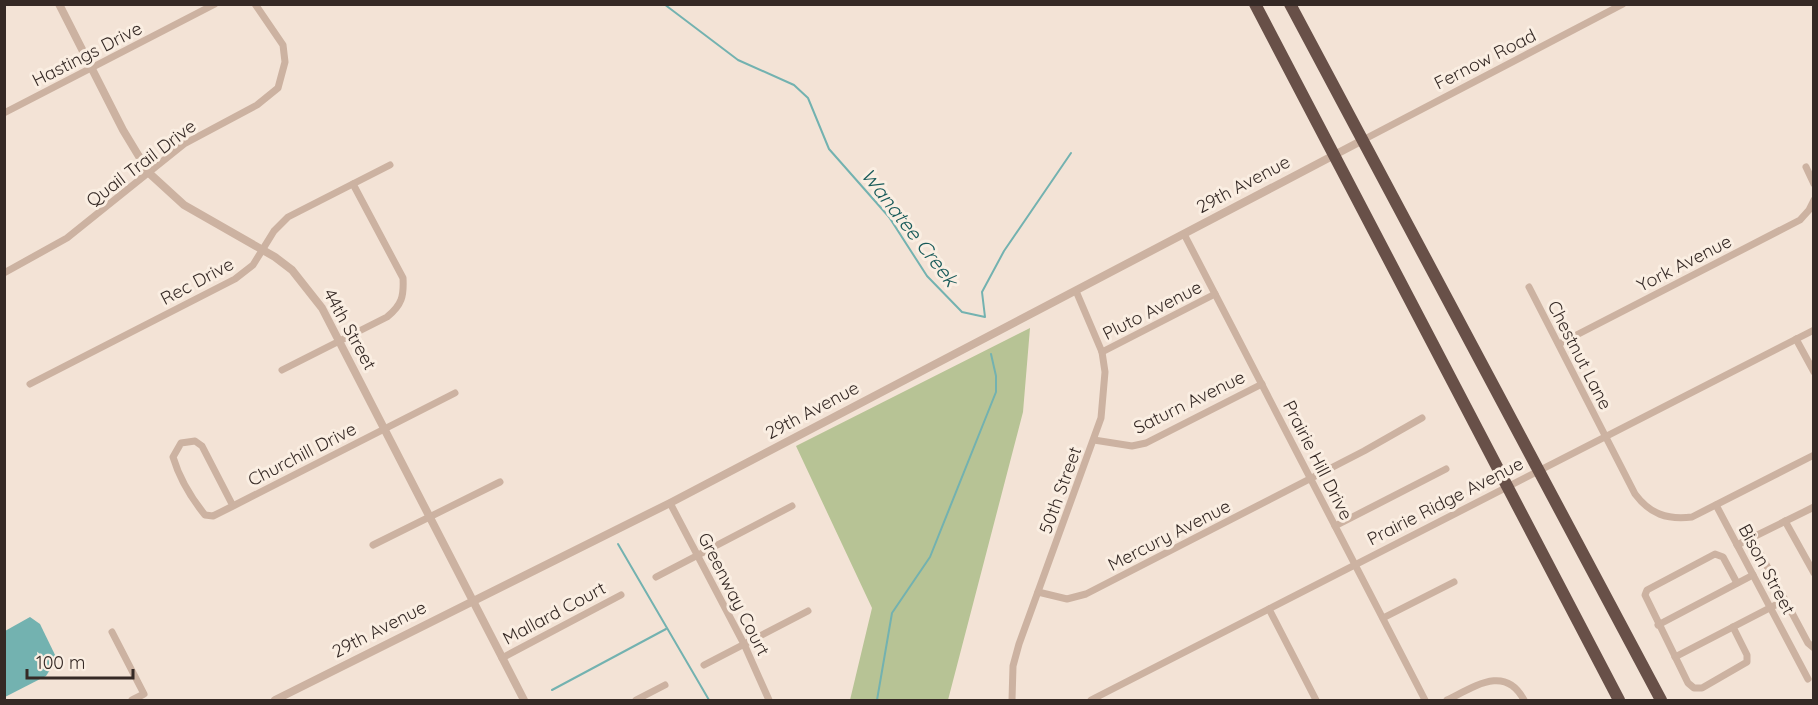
<svg xmlns="http://www.w3.org/2000/svg" width="1818" height="705" font-family="Quicksand,sans-serif">
  <rect width="100%" height="100%" fill="#f3e3d6"/>
  <path fill="#b7c395" d="M1030,328L1023,412L948,700H850L872,608L796,446Z"/>
  <path fill="#73b2b0" d="M30,617L40,624L57,659L46,676L5,697V631Z"/>
  <g fill="none" stroke-linecap="round" stroke-linejoin="round">
    <g stroke="#73b2b0" stroke-width="2">
      <path d="M664,4L738,60L794,85L808,98L829,149L889,217L927,276L962,312L985,317L982,292L1004,251L1071,153"/>
      <path d="M618,544L709,700"/>
      <path d="M552,690L666,629"/>
      <path d="M877,700L892,613L930,557L996,392V376L991,354"/>
    </g>
    <g stroke="#ccb2a1" stroke-width="7">
      <path d="M4,113L215,4"/>
      <path d="M1361,141L1623,4"/>
      <path d="M1806,167L1814,184"/>
      <path d="M1184,234L1425,700"/>
      <path d="M4,273L67,238L184,144L257,105L278,88L285,62L283,45L255,4"/>
      <path d="M1529,287L1635,494C1650,514 1667,520 1692,517L1814,455"/>
      <path d="M1796,339L1814,372"/>
      <path d="M1559,344L1800,220L1809,210L1814,200"/>
      <path d="M1102,352L1215,294"/>
      <path d="M282,370L387,317C402,305 404,296 403,278L353,184"/>
      <path d="M30,384L235,279L253,265L274,231L288,217L390,165"/>
      <path d="M1094,440L1132,446L1146,443L1262,384"/>
      <path d="M670,503L744,644L769,700"/>
      <path d="M1716,505L1808,679"/>
      <path d="M233,506L202,446L195,441L181,443L173,457C179,477 192,499 205,515L213,516L233,506L455,393"/>
      <path d="M1785,521L1814,573"/>
      <path d="M1335,526L1446,469"/>
      <path d="M1752,538L1808,643L1814,648"/>
      <path d="M373,545L500,482"/>
      <path d="M1737,545L1814,507"/>
      <path d="M656,577L792,506"/>
      <path d="M1038,592L1067,599L1086,594L1364,451L1422,418"/>
      <path d="M1269,609L1316,700"/>
      <path d="M1383,618L1454,582"/>
      <path d="M1658,625L1753,575"/>
      <path d="M1733,627L1747,655V662L1702,688H1694L1688,683L1645,595L1647,590L1715,554L1723,557L1737,583"/>
      <path d="M112,632L144,694L132,700"/>
      <path d="M1675,657L1785,600"/>
      <path d="M502,658L621,595"/>
      <path d="M704,665L808,611"/>
      <path d="M636,700L665,685"/>
      <path d="M1012,700L1013,666L1019,644L1101,418L1105,372L1102,352L1076,291"/>
      <path d="M1091,700L1814,330"/>
      <path d="M1447,700C1474,687 1505,664 1524,700"/>
    </g>
    <g stroke="#ccb2a1" stroke-width="8">
      <path d="M59,4L123,130L149,173L184,205L275,257L292,270L322,308L524,700"/>
      <path d="M275,700L670,503L1361,141"/>
    </g>
    <g stroke="#685048" stroke-width="12">
      <path d="M1255,4L1619,700"/>
      <path d="M1290,4L1661,700"/>
    </g>
  </g>
  <g text-anchor="middle" dominant-baseline="central" stroke-width="6" stroke-linejoin="round" paint-order="stroke">
    <g font-size="18" fill="#352925" stroke="#faeee2">
      <text transform="translate(87 54) rotate(-27)">Hastings Drive</text>
      <text transform="translate(1485 59) rotate(-27)">Fernow Road</text>
      <text transform="translate(141 163) rotate(-37)">Quail Trail Drive</text>
      <text transform="translate(1243 184) rotate(-28)">29th Avenue</text>
      <text transform="translate(1684 263) rotate(-27)">York Avenue</text>
      <text transform="translate(197 281) rotate(-28)">Rec Drive</text>
      <text transform="translate(1152 310) rotate(-27)">Pluto Avenue</text>
      <text transform="translate(350 329) rotate(61)">44th Street</text>
      <text transform="translate(1580 355) rotate(63)">Chestnut Lane</text>
      <text transform="translate(1189 402) rotate(-26)">Saturn Avenue</text>
      <text transform="translate(812 410) rotate(-28)">29th Avenue</text>
      <text transform="translate(302 454) rotate(-27)">Churchill Drive</text>
      <text transform="translate(1318 460) rotate(63)">Prairie Hill Drive</text>
      <text transform="translate(1060 490) rotate(-70)">50th Street</text>
      <text transform="translate(1445 501) rotate(-27)">Prairie Ridge Avenue</text>
      <text transform="translate(1169 535) rotate(-27)">Mercury Avenue</text>
      <text transform="translate(1767 569) rotate(62)">Bison Street</text>
      <text transform="translate(734 594) rotate(63)">Greenway Court</text>
      <text transform="translate(554 613) rotate(-28)">Mallard Court</text>
      <text transform="translate(379 629) rotate(-27)">29th Avenue</text>
    </g>
    <g font-size="20" font-style="italic" fill="#175a59" stroke="#faeee2">
      <text transform="translate(910 227) rotate(52)">Wanatee Creek</text>
    </g>
  </g>
  <rect width="1818" height="705" fill="none" stroke="#352925" stroke-width="12"/>
  <path d="M27 669v9h106v-9" fill="none" stroke="#352925" stroke-width="3"/>
  <text x="36" y="669" font-size="18" fill="#352925" stroke="#faeee2" stroke-width="4.5" paint-order="stroke">100 m</text>
</svg>
